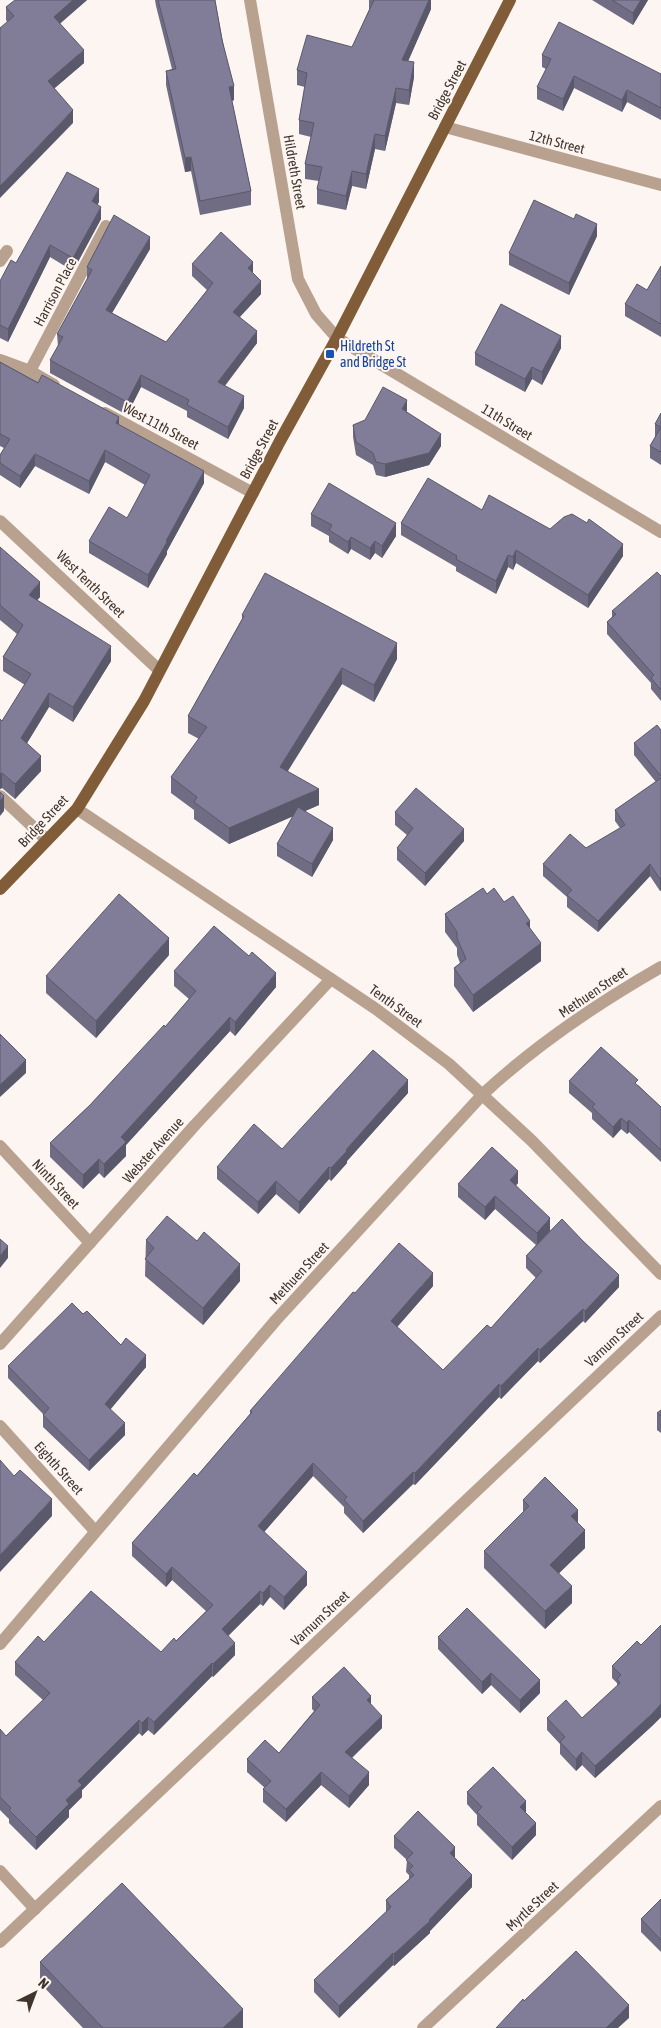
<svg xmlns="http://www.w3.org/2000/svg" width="661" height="2028" font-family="'Asap Condensed',sans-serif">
  <rect width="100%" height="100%" fill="#fcf5f1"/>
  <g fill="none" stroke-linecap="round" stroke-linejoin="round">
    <g stroke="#b8a28f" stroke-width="12">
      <path d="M445,127L661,185"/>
      <path d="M0,261L7,251"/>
      <path d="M337,338L661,532"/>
      <path d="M0,360L30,371L54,385"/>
      <path d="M30,371L106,226"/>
      <path d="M105,413L253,493"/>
      <path d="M0,521L159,670"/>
      <path d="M0,796L47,840"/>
      <path d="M0,1146L90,1243"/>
      <path d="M0,1344L195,1125L331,979"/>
      <path d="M0,1426L95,1531"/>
      <path d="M0,1644L276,1320L483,1094"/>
      <path d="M0,1871L35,1909"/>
      <path d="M0,1942L661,1316"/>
      <path d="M423,2028L661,1806"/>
    </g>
    <g stroke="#b8a28f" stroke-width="12">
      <path d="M250,0L298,279L316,314L337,338"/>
      <path d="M77,809L376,1009L449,1064L532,1141L661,1274"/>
      <path d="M483,1094C537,1044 598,1003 661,967"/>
    </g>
    <path stroke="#815c38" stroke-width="12" d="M0,889L77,809L144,701L280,441L337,338L510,0"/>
  </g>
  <g fill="#6f6c84">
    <path d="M87,0L60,23L84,63L54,88L73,123L6,20V7Z"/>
    <path d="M155,0H215L234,100L232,101L251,191V205L200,215L191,171L185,172L166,85V71L172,69L156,6Z"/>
    <path d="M369,0H431V9L408,61L414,77L409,105L396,103L385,151L375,149L366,189L352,186L346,210L317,204V189L319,181L305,179V164L311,137L299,134V120L305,87L297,85V70L352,47L369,10Z"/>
    <path d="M592,0H648L633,25Z"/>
    <path d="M542,55L661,74V120L627,102L622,112L574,88L563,111L537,99V87L546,69L542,67Z"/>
    <path d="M99,202L97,205L101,219L73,271L50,257L8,342L0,338V281L16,263Z"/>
    <path d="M597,236L569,295L509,265V253Z"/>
    <path d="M150,249L112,313L166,342L207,290L192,276V264L253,273L261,294L240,317L257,343L225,386L244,408L228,439L187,417V411L141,387L127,415L50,373V360L58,346L57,334L87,279V267Z"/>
    <path d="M661,266V337L625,316V304L647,290Z"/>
    <path d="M561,348L542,385L532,379L525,392L475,365V353Z"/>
    <path d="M0,362L119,425L204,483L167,551V554L148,588L89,553V541L127,518L145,485L105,462L89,494L35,466L20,488L0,475V455L4,448L0,446Z"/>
    <path d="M407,412L441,446L429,465L385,477L376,475L373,465L356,455L353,437V425Z"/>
    <path d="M661,413V465L650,458V446L655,437V424Z"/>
    <path d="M482,510L550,529L623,556L588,608L516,563L513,570L508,567L496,594L456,571V567L401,535V523Z"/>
    <path d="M311,514L396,536L382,558L375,553L370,560L351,549L348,554L329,542V536L311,526Z"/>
    <path d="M0,547L40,597L37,600L111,661L73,722L49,707L27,743L41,771L15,799L2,788L0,789V719L2,721L25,685L3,671V657L17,634L0,620Z"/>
    <path d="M661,576V701L651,689V683L607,634V622L612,617V611Z"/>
    <path d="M242,615L397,659L374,702L342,684L288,771L319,805L305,811L333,840L312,877L277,856V844L293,816L229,844L194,819V810L171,793V777L199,739L188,733V716L242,619Z"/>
    <path d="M661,730V890L660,891L650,876L598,932L567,907V897L543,876V864L586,848L620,828L615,821V810L656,782L634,755V743Z"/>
    <path d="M395,812L464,841L425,886L397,860V848L407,835L395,825Z"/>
    <path d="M487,894L504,902L530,928L541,961L473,1012L454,986V968L460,963L457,955V948L445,932V914Z"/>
    <path d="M169,955L96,1038L46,993V976Z"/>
    <path d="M174,971L276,987L235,1036L230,1031L126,1145V1156L104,1178L99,1173L83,1189L50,1157V1143L90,1105L165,1027L189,999L174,986Z"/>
    <path d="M569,1081L638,1085L661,1107V1162L629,1132L627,1134L621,1129L613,1138L592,1119V1113L569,1093Z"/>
    <path d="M408,1093L347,1161V1163L331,1181L329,1179L299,1214L276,1194L258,1214L217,1179V1167L282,1149Z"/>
    <path d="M518,1183L516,1185L550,1230L619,1287L585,1323L583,1321L540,1363L538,1361L501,1399L499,1397L415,1485L413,1484L363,1533L344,1513V1507L313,1476L264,1532L307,1585L284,1610L270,1597L263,1606L260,1604L228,1636L235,1655L213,1677L212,1676L154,1735L148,1730L142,1736L139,1733L82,1790V1797L69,1810V1817L36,1850L9,1823V1819L0,1810V1729L6,1736L43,1700L15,1675V1662L44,1642L161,1652L176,1641L206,1611L172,1580L166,1587L132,1556V1543L197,1476L250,1414V1411L355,1293L433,1286L397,1327L443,1370L491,1328L536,1278L526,1268V1256L536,1245L495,1209L485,1220L458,1197V1184Z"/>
    <path d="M146,1240L240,1281L203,1325L145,1276Z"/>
    <path d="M83,1314L121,1345L146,1367L110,1409L125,1435L89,1471L43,1427V1414L8,1378V1366Z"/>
    <path d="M661,1410V1433L657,1430V1413Z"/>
    <path d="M523,1500L578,1523L585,1548L559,1573L572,1603L545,1629L484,1568V1551L523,1512Z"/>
    <path d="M661,1625V1717L652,1726L595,1778L582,1765L576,1771L560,1754V1744L547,1730V1718H582L617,1686V1683L612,1678V1666L641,1645Z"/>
    <path d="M438,1637L540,1693L520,1713L491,1685L482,1694L438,1649Z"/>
    <path d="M312,1697L371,1704L382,1728L352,1758L369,1785L349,1808L321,1785L286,1822L263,1802V1789L265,1788L247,1772V1759L279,1753L314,1711L312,1709Z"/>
    <path d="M467,1792L526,1813L536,1835L512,1860L477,1825V1815L467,1804Z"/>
    <path d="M394,1836L455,1858L472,1887L430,1931V1933L394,1966L393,1965L339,2018L314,1992V1980L386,1912V1900L409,1879V1875L406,1872L407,1860L394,1848Z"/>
    <path d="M661,1899V1952L641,1932V1919Z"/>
    <path d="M40,1962L243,2028H83L40,1983Z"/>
  </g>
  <g fill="#5a586b">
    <path d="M73,0H87L54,29V17Z"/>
    <path d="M429,0H431V9L402,75V60Z"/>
    <path d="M641,0H648L633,25V13Z"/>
    <path d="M84,50V63L48,94V81Z"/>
    <path d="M414,62V77L409,105V90Z"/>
    <path d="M574,76V88L563,111V99Z"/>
    <path d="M234,86V100L229,102V87Z"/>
    <path d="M396,88V103L385,151V136Z"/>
    <path d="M627,90V102L622,112V100Z"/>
    <path d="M73,110V123L0,198V186Z"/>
    <path d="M375,134V149L366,189V174Z"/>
    <path d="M191,157V171L185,172V158Z"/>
    <path d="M352,171V186L346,210V196Z"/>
    <path d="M99,189V202L92,214V201Z"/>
    <path d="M101,207V219L73,271V258Z"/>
    <path d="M597,224V236L569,295V283Z"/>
    <path d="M150,237V249L106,323V310Z"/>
    <path d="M50,245V257L8,342V329Z"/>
    <path d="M253,262V274L248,268Z"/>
    <path d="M261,281V294L233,324V312Z"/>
    <path d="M257,331V343L218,394V382Z"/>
    <path d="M561,336V348L542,385V372Z"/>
    <path d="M532,367V379L525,392V379Z"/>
    <path d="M141,375V387L127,415V402Z"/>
    <path d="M244,396V408L228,439V427Z"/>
    <path d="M407,400V412L402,409Z"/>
    <path d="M119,417V429L116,423Z"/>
    <path d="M441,434V446L429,465L385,477V464Z"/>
    <path d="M105,450V462L89,494V481Z"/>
    <path d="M35,454V466L20,488V476Z"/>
    <path d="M204,471V483L167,551V554L148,588V575Z"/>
    <path d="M396,523V536L382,558V546Z"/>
    <path d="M351,537V549L348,554V542Z"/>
    <path d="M375,541V553L370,560V548Z"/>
    <path d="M623,544V556L588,608V595Z"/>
    <path d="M516,550V563L513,570V557Z"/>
    <path d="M508,555V567L496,594V581Z"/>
    <path d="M40,582V597L29,610V595Z"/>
    <path d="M397,643V659L374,702V685Z"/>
    <path d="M111,646V661L73,722V707Z"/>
    <path d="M342,668V684L280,783V767Z"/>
    <path d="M49,693V707L21,753V738Z"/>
    <path d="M41,756V771L15,799V784Z"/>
    <path d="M2,773V788L0,789V774Z"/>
    <path d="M319,789V805L229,844V828Z"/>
    <path d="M4,796V811L0,816V801Z"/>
    <path d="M333,828V840L312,877V864Z"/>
    <path d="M464,829V841L425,886V873Z"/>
    <path d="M650,864V876L598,932V921Z"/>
    <path d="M661,878V890L660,891V879Z"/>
    <path d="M530,921V938L526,923Z"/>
    <path d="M169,938V955L96,1038V1021Z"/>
    <path d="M541,943V961L473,1012V995Z"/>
    <path d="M276,973V987L235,1036V1022Z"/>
    <path d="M230,1017V1031L126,1145V1156L104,1178V1164L121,1137Z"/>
    <path d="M26,1060V1073L0,1097V1085Z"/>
    <path d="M408,1080V1093L347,1161V1163L331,1181V1168L346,1150Z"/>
    <path d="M621,1118V1129L613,1138V1127Z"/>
    <path d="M629,1120V1132L627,1134V1123Z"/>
    <path d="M99,1159V1173L83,1189V1175Z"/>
    <path d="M329,1167V1179L299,1214V1202Z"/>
    <path d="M518,1171V1183L510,1192V1180Z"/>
    <path d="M276,1181V1194L258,1214V1202Z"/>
    <path d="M495,1196V1209L485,1220V1207Z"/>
    <path d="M550,1218V1230L537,1246V1233Z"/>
    <path d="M8,1246V1258L0,1268V1256Z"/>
    <path d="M240,1264V1281L203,1325V1308Z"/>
    <path d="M433,1273V1286L391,1334V1321Z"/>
    <path d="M619,1275V1287L585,1323V1311Z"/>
    <path d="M583,1309V1321L540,1363V1350Z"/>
    <path d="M538,1348V1361L501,1399V1386Z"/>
    <path d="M146,1355V1367L105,1416V1404Z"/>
    <path d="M499,1384V1397L415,1485V1473Z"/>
    <path d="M125,1423V1435L89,1471V1460Z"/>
    <path d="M313,1463V1476L258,1539V1526Z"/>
    <path d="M413,1472V1484L363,1533V1521Z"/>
    <path d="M52,1499V1516L0,1572V1555Z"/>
    <path d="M578,1510V1527L571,1516Z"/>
    <path d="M585,1530V1548L550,1582V1565Z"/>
    <path d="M172,1567V1580L166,1587V1574Z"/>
    <path d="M307,1572V1585L284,1610V1597Z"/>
    <path d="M270,1585V1597L263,1606V1593Z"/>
    <path d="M572,1586V1603L545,1629V1611Z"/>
    <path d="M260,1591V1604L222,1642V1629Z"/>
    <path d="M235,1643V1655L213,1677V1664Z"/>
    <path d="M212,1663V1676L154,1735V1722Z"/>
    <path d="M491,1673V1685L482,1694V1682Z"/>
    <path d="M540,1680V1693L520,1713V1700Z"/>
    <path d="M371,1696V1708L367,1700Z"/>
    <path d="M661,1704V1717L652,1726L595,1778V1766Z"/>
    <path d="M382,1716V1728L345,1764V1752Z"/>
    <path d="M148,1717V1730L142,1736V1723Z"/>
    <path d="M139,1720V1733L82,1790V1797L69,1810V1817L36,1850V1837L66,1800L78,1781Z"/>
    <path d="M582,1752V1765L576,1771V1759Z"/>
    <path d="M321,1772V1785L286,1822V1809Z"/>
    <path d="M369,1772V1785L349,1808V1796Z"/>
    <path d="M526,1801V1813L520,1807Z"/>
    <path d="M536,1823V1835L512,1860V1847Z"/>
    <path d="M455,1847V1859L450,1853Z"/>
    <path d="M472,1875V1887L430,1931V1933L394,1966V1954Z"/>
    <path d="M393,1953V1965L339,2018V2006Z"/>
    <path d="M629,2005V2018L618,2028H606Z"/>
    <path d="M243,2009V2028H223Z"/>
  </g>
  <g fill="#817d99" stroke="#5a586b">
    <path d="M15,0H73L54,17L84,50L48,81L73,110L0,186V28L14,16L6,7Z"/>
    <path d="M158,0H215L222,40L234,86L229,87L251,191L200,201L191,157L185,158L166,71L176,69Z"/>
    <path d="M374,0H429L402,60L414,62L409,90L396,88L385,136L375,134L366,174L352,171L346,196L317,189L322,167L305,164L314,123L299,120L307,73L297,70L307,35L352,47Z"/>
    <path d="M612,0H641L633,13Z"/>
    <path d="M559,22L661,74V108L627,90L622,100L574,76L563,99L537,87L551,59L542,55Z"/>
    <path d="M67,172L99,189L92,201L101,207L73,258L50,245L8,329L0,325V281L11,260L16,263Z"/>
    <path d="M534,200L574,219L576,214L597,224L569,283L509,253Z"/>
    <path d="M114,215L150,237L106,310L166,342L213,283L192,264L221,232L253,262L248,268L261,281L233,312L257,331L218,382L244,396L228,427L187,405L189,400L141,375L127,402L50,360L63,337L57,334L92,270L87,267Z"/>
    <path d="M661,266V324L625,304L637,284L647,290Z"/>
    <path d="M501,304L561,336L542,372L532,367L525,379L475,353Z"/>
    <path d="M0,362L38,383L42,375L119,417L116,423L204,471L166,541L167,542L148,575L89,541L109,507L127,518L150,475L105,450L89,481L35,454L20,476L0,463V455L10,439L0,434Z"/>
    <path d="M383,387L407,400L402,409L441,434L429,453L385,464L376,462L373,453L356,442L353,425L365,420Z"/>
    <path d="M661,413V452L650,446L661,427L655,424Z"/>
    <path d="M428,478L482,510L489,495L550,529L564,517L572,514L587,523L589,519L623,544L588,595L516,550L513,557L508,555L496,581L456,559L457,556L401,523Z"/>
    <path d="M329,483L396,523L382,546L375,541L370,548L351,537L348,542L329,530L332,525L311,514Z"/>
    <path d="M0,547L40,582L29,595L111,646L73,707L49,693L21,738L41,756L15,784L2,773L0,774V719L2,721L31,674L3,657L23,625L0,605Z"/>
    <path d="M657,572L661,576V690L651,678L654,675L607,622L616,614L612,611Z"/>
    <path d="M265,573L397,643L374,685L342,668L280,767L319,789L229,828L194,802L197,797L171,777L207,727L188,716L244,616L242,615Z"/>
    <path d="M657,725L661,730V776L634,743Z"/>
    <path d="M661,778V878L660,879L650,864L598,921L567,895L572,890L543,864L570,834L586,848L625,825L615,810Z"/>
    <path d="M416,788L464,829L425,873L397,848L413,828L395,812Z"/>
    <path d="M0,792L4,796L0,801Z"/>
    <path d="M298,807L333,828L312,864L277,844Z"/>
    <path d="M483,888L487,894L494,888L504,902L513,896L530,921L526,923L541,943L473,995L454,968L466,959L457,938V932L445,914Z"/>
    <path d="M119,894L169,938L96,1021L46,976Z"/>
    <path d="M214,926L249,956L252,952L276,973L235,1022L230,1017L121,1137L126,1142L104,1164L99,1159L83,1175L50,1143L90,1105L164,1025L165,1027L196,991L174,971Z"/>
    <path d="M0,1034L26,1060L0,1085Z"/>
    <path d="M601,1047L638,1080L635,1083L661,1107V1150L629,1120L627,1123L621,1118L613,1127L592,1107L595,1104L569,1081Z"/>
    <path d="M373,1050L408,1080L346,1150L347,1151L331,1168L329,1167L299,1202L276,1181L258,1202L217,1167L254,1124L282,1149Z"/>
    <path d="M492,1147L518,1171L510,1180L550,1218L537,1233L495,1196L485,1207L458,1184Z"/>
    <path d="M167,1216L197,1241L204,1232L240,1264L203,1308L145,1259L154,1248L146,1240Z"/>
    <path d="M562,1219L583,1241L619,1275L585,1311L583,1309L540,1350L538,1348L501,1386L499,1384L415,1473L413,1472L363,1521L344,1500L347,1497L313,1463L258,1526L307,1572L284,1597L270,1585L263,1593L260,1591L222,1629L235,1643L213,1664L212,1663L154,1722L148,1717L142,1723L139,1720L78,1781L82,1785L66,1800L69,1804L36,1837L9,1810L11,1808L0,1797V1729L6,1736L50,1693L15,1662L38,1636L44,1642L91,1591L161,1652L174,1638L176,1641L213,1605L172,1567L166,1574L132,1543L194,1473L197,1476L252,1412L250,1411L353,1292L355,1293L399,1243L433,1273L391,1321L443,1370L487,1325L491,1328L542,1271L526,1256Z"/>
    <path d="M0,1239L8,1246L0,1256Z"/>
    <path d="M72,1303L83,1314L87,1311L121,1345L126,1338L146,1355L105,1404L125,1423L89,1460L43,1415L49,1408L8,1366Z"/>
    <path d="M661,1410V1416L657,1413Z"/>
    <path d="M0,1460L14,1476L20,1470L52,1499L0,1555Z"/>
    <path d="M545,1477L578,1510L571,1516L585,1530L550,1565L572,1586L545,1611L484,1551L529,1506L523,1500Z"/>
    <path d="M467,1608L540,1680L520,1700L491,1673L482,1682L438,1637Z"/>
    <path d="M661,1625V1704L652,1714L595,1766L582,1752L576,1759L560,1742L565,1737L547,1718L566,1700L582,1718L620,1683L617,1679L621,1675L612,1666L637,1641L641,1645Z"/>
    <path d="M344,1667L371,1696L367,1700L382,1716L345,1752L369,1772L349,1796L321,1772L286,1809L263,1789L271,1781L247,1759L265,1740L279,1753L320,1705L312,1697Z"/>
    <path d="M493,1767L526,1801L520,1807L536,1823L512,1847L477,1812L482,1807L467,1792Z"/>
    <path d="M418,1811L455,1847L450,1853L472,1875L429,1920L430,1921L394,1954L393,1953L339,2006L314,1980L391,1907L386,1900L414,1875L409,1870L413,1866L406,1860L413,1853L394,1836Z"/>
    <path d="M122,1883L243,2009L223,2028H103L40,1962Z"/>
    <path d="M661,1899V1940L641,1919Z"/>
    <path d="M576,1951L629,2005L606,2028H496L523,1999L524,2001Z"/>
  </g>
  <rect fill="#1a4fb4" stroke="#fcf5f1" stroke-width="2" x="325" y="349" width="10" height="10" rx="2.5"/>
  <g text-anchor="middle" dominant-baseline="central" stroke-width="4" stroke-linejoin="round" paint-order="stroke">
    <g font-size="14" fill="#41342d" stroke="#fcf5f1">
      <text transform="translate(447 90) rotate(-62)">Bridge Street</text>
      <text transform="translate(557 142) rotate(15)">12th Street</text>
      <text transform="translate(295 172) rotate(80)">Hildreth Street</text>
      <text transform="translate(55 292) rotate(-62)">Harrison Place</text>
      <text transform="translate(507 422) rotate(31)">11th Street</text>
      <text transform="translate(161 426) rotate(28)">West 11th Street</text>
      <text transform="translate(259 449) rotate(-62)">Bridge Street</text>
      <text transform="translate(91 584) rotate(44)">West Tenth Street</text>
      <text transform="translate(43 821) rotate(-47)">Bridge Street</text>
      <text transform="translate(593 992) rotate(-34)">Methuen Street</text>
      <text transform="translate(396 1006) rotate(36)">Tenth Street</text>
      <text transform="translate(153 1150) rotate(-48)">Webster Avenue</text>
      <text transform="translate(56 1184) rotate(47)">Ninth Street</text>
      <text transform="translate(299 1273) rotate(-47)">Methuen Street</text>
      <text transform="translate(614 1339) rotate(-43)">Varnum Street</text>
      <text transform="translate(59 1468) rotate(48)">Eighth Street</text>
      <text transform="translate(320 1618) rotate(-43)">Varnum Street</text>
      <text transform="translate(532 1906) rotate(-43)">Myrtle Street</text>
    </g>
    <g font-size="14" fill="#164399" stroke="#fcf5f1" text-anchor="start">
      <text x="340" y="346">Hildreth St<tspan x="340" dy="16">and Bridge St</tspan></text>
    </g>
  </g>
  <g transform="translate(35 1993) rotate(42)" stroke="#fcf5f1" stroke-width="4" paint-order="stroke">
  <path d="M0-4L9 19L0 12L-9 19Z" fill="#41342d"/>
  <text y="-8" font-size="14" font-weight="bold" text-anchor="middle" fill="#41342d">N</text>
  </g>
</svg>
